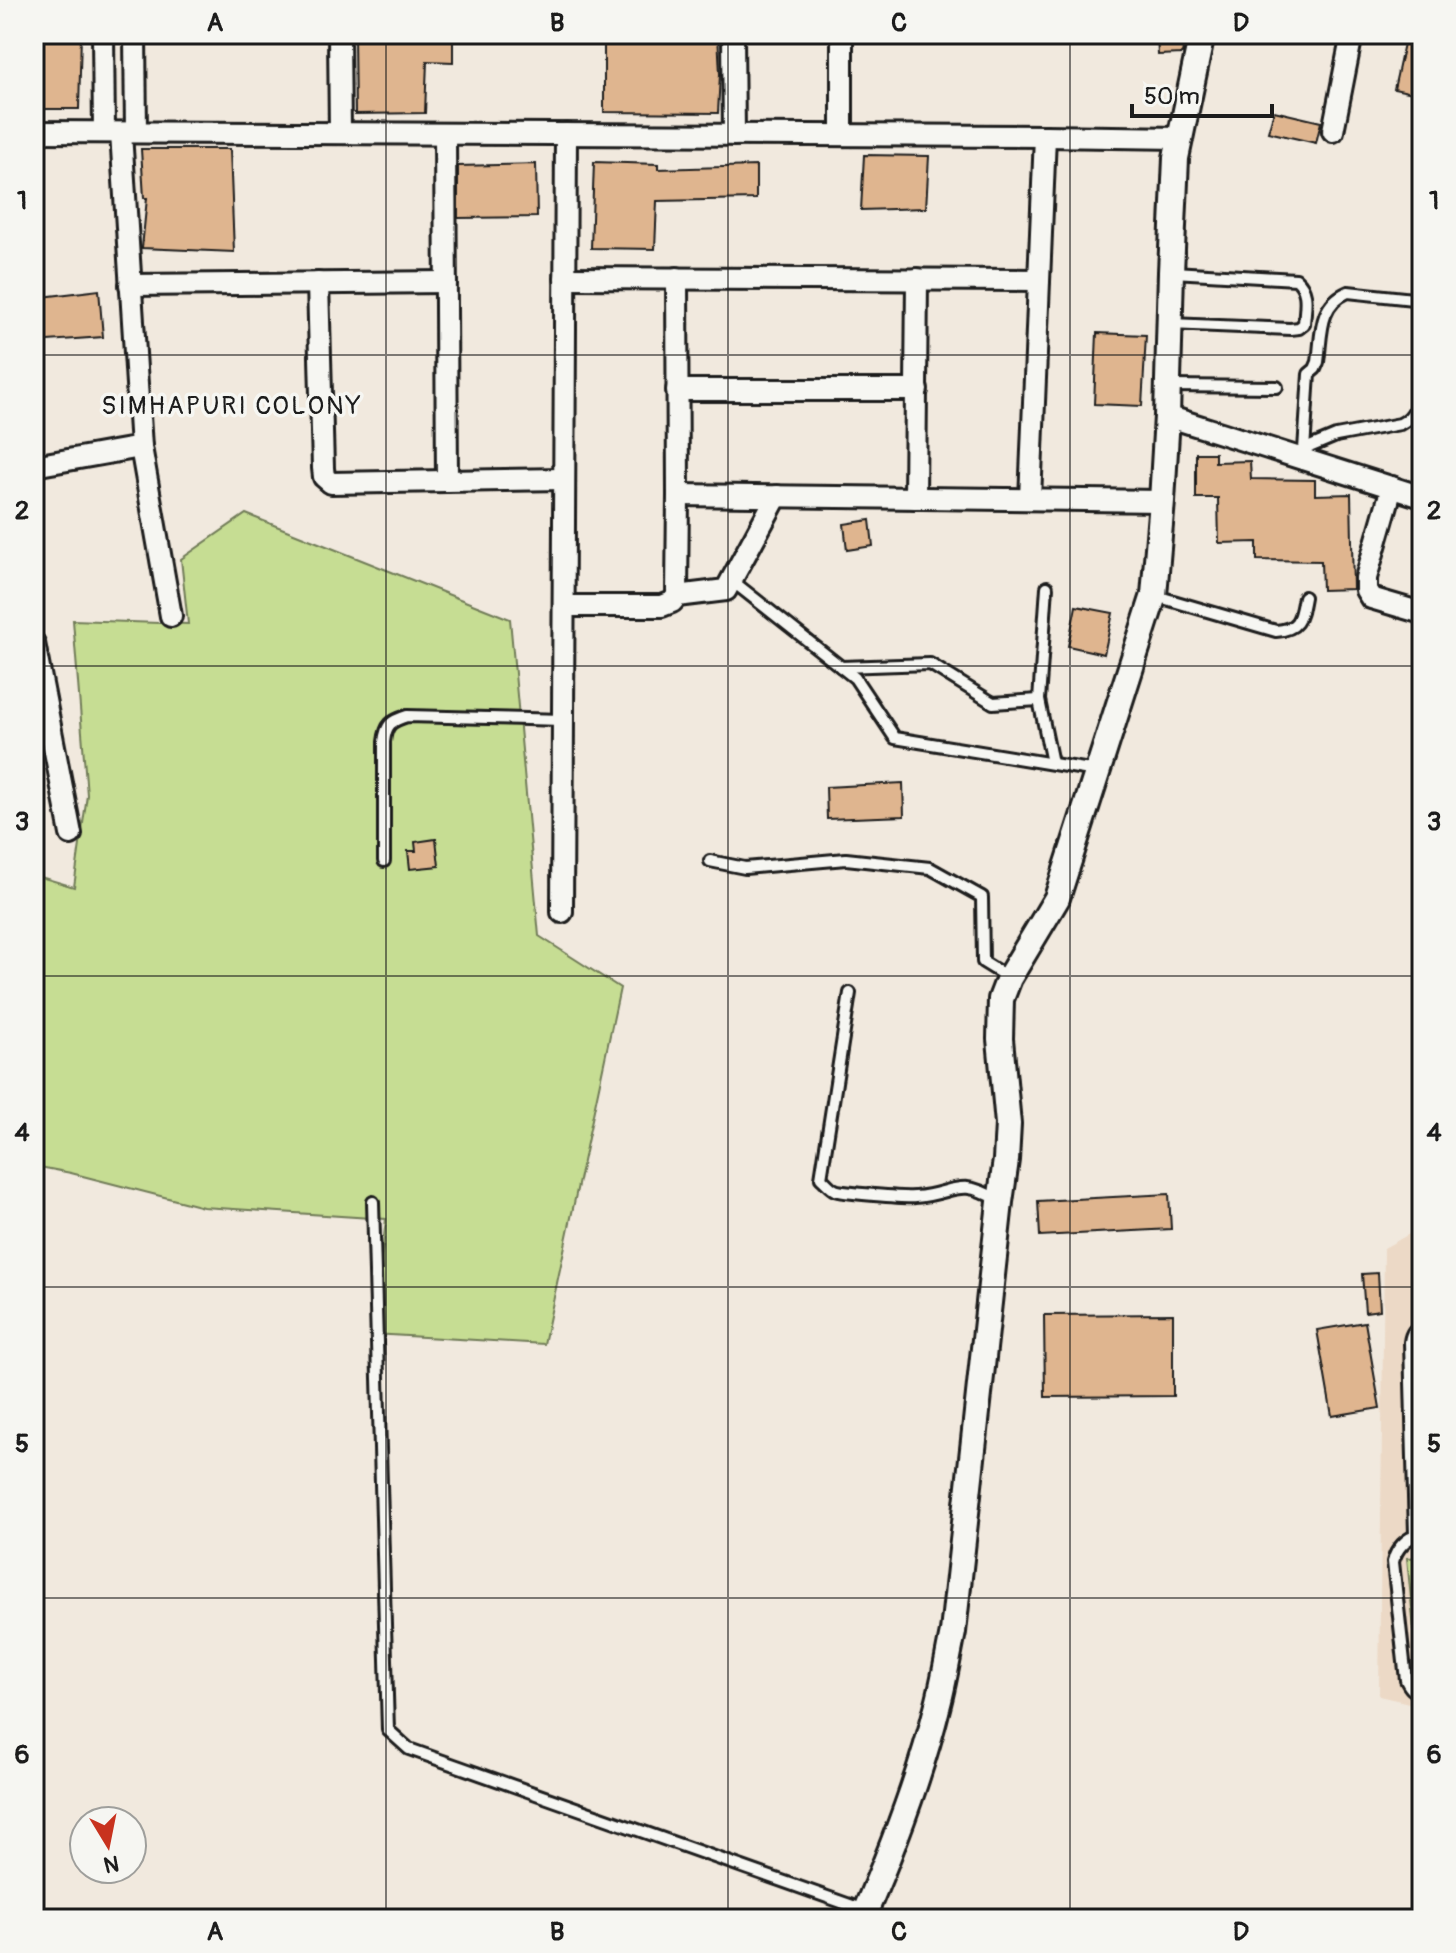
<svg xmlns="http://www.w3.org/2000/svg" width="1456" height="1953" font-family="Pangolin,sans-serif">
  <rect width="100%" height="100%" fill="#f1e9de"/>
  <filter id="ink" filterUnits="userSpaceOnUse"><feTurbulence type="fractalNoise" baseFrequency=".0125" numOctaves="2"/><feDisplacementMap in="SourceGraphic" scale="16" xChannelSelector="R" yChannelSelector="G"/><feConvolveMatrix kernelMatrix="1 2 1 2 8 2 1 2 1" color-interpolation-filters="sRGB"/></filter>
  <g filter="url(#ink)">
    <path fill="#ecd9c6" d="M1422,1227V1706L1379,1696L1384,1248Z"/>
    <g fill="#c6dd93" stroke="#717c58" stroke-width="2">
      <path d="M246,514L510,619L539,936L620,988L544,1344L373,1334L386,1219L203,1207L71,1173L34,1166V875L74,887L87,795L73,620L188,624L181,559Z"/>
      <path d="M1422,1557V1676L1418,1671L1407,1558Z"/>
    </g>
    <g fill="#dfb58f" stroke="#1c1c1c" stroke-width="2">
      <path d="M34,34H81L79,109H34Z"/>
      <path d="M354,34H453V62L427,61L425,113L355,114Z"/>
      <path d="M604,34H718L720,74L718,113L604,112Z"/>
      <path d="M1157,34H1185L1182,54L1158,55Z"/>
      <path d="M1406,34L1422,36V95L1394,89Z"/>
      <path d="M1274,111L1321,122L1316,143L1268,132Z"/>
      <path d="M141,149H230L234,252L142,248L147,198H144Z"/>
      <path d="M864,155L929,156L926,208L861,210Z"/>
      <path d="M594,162L658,164V169L756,166V199L657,201L655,249L591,248Z"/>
      <path d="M536,164L537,217L458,218V166Z"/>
      <path d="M99,290L103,337L34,342V298Z"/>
      <path d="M1097,333L1146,335L1142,406L1094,404Z"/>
      <path d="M1196,453H1215V462L1250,461L1251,479L1315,480V495L1351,494L1353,589L1322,590L1321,561L1257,560V542L1219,543L1218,498H1196Z"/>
      <path d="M870,520L873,546L847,550L844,524Z"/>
      <path d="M1076,606L1113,613L1104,654L1068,646Z"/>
      <path d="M903,783L904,816L827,819L826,787Z"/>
      <path d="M436,839L439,866L410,869L408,851H416L415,842Z"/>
      <path d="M1169,1194L1171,1229L1040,1236L1038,1201Z"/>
      <path d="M1378,1273L1380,1310L1365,1312L1362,1274Z"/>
      <path d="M1173,1314V1396L1045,1397L1044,1315Z"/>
      <path d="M1365,1322L1380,1408L1332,1416L1317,1330Z"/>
    </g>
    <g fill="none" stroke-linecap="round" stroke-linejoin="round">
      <defs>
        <g id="service">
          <path d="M1170,324L1290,329L1299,328L1304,324C1305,307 1310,291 1296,279L1173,272"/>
          <path d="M1168,386L1277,387"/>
          <path d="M1304,450L1309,374L1315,369L1318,362C1322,334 1318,305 1348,292L1413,299L1422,303"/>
          <path d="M1300,451L1336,436L1400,424C1421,414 1418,393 1422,371"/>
          <path d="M731,580L855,678L895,738L1096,771"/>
          <path d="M1047,587L1039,700L1052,763"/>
          <path d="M1156,596L1276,631C1300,629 1300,618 1304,597"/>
          <path d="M841,667L930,664L993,703L1039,700"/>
          <path d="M384,861V742C386,724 391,721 407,716L563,720"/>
          <path d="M710,861L745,868L846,859L930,868L982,897L983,962L1009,978"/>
          <path d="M850,993L821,1178C825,1181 830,1188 835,1190C841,1193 907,1198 915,1197C955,1194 958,1176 998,1200"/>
          <path d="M373,1202L388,1730L409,1749L864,1910"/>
          <path d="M1415,1535L1410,1342C1411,1334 1414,1328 1422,1326"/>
          <path d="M1420,1535C1406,1537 1396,1549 1393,1562L1406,1680C1410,1688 1413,1692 1422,1693"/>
        </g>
        <g id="minor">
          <path d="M103,34L104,132"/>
          <path d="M135,34L136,132"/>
          <path d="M339,34L340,133"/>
          <path d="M733,34L734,135"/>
          <path d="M842,34V135"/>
          <path d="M1333,131L1352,34"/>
          <path d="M34,132L1045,136L1180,138"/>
          <path d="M445,134L447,481"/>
          <path d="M565,278L1039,280"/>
          <path d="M318,283L323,468L324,477L331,483L564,479"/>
          <path d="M130,285L446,282"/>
          <path d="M677,390H917"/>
          <path d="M1167,416L1422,497"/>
          <path d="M141,447L171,616"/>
          <path d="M34,466L141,447L121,133"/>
          <path d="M1392,487L1366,578V590L1371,598L1422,613"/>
          <path d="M678,495L1162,501"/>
          <path d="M915,498L917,279"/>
          <path d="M1030,499L1045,136"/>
          <path d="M677,596L726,590L777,496"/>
          <path d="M564,606H662L672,602L677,596L678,495L677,278"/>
          <path d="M34,643L71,834"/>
          <path d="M562,912L566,134"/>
        </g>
        <path id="tertiary" d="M862,1919C892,1850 920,1778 938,1704C944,1681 948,1656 953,1632L1000,1202L1006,1160L1008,1124L1000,1039L1001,999L1009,978L1057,898L1154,595L1162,501L1167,416L1171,272L1176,158L1202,34"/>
      </defs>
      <use href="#service" stroke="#1c1c1c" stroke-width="16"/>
      <use href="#minor" stroke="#1c1c1c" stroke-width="26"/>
      <use href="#tertiary" stroke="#1c1c1c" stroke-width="30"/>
      <use href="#service" stroke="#f6f6f2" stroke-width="10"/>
      <use href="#minor" stroke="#f6f6f2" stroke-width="20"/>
      <use href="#tertiary" stroke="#f6f6f2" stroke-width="24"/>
    </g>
  </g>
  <path fill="none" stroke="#1c1c1c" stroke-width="2" stroke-opacity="0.55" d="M386,34V1919M728,34V1919M1070,34V1919M34,355H1422M34,666H1422M34,976H1422M34,1287H1422M34,1598H1422"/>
  <g text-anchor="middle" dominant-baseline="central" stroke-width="7" stroke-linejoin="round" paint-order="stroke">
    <g font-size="26" letter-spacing="2" fill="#1c1c1c" stroke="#f6f6f2">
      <text x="232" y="406">SIMHAPURI COLONY</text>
    </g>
  </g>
  <rect width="1456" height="1953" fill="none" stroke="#f6f6f2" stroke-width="88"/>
  <g transform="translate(108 1845) rotate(170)"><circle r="38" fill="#f6f6f2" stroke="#9f9f9c" stroke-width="2"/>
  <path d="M0-6L14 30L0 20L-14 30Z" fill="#c8321e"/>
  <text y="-12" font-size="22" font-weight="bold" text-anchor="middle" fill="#1c1c1c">N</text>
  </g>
  <path d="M1132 104v12h140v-12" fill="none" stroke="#1c1c1c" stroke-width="4"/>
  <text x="1144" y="104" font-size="24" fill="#1c1c1c" stroke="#f6f6f2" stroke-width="6" paint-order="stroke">50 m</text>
  <rect x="44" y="44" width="1368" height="1865" fill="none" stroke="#1c1c1c" stroke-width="3"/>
  <g font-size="26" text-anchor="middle" font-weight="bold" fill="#1c1c1c">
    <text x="215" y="31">A</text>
    <text x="557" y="31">B</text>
    <text x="899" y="31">C</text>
    <text x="1241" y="31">D</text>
    <text x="22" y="209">1</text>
    <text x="1434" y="209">1</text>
    <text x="22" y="519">2</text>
    <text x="1434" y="519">2</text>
    <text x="22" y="830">3</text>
    <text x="1434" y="830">3</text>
    <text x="22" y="1141">4</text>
    <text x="1434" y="1141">4</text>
    <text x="22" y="1452">5</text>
    <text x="1434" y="1452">5</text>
    <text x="22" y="1763">6</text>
    <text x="1434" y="1763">6</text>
    <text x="215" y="1940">A</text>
    <text x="557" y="1940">B</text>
    <text x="899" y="1940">C</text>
    <text x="1241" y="1940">D</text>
  </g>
</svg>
